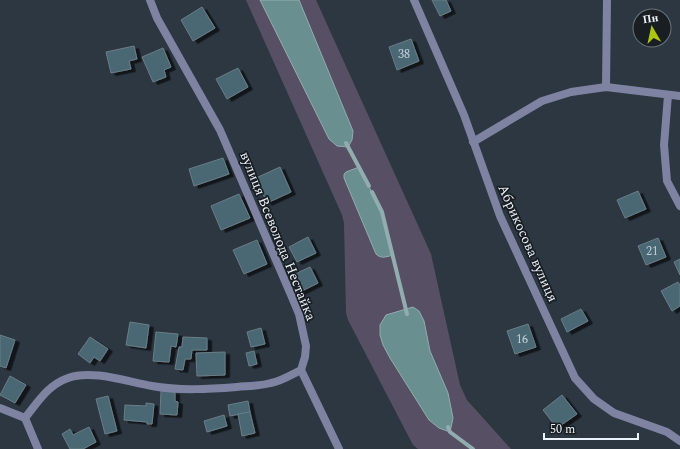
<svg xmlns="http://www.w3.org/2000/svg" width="680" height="449" font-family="Spectral,serif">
  <defs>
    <filter id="shadow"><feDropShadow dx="4.5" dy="2.5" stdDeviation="0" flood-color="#0009"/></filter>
  </defs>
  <rect width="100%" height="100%" fill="#2c3742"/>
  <path fill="#574f63" d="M246,0H316L431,254L460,385L467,400L511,449H418L413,445L348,320L346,313L344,223L342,215Z"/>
  <g fill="#6a8f90" stroke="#91adb0">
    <path d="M260,0H299L353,131L352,140L348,147L337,146L329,139Z"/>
    <path d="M359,167L382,212L393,255C386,257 381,259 376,254L344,178V174L346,172Z"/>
    <path d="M413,307L419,311L424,321L430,351L448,393L453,418L450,432L439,428L429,420L390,358L383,345L380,335V325L386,315Z"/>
  </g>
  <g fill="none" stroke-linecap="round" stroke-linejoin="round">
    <g stroke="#91adb0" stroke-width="4">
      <path d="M346,143L369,186"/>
      <path d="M372,192L382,212L407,314"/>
      <path d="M448,427L450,432L473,449"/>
    </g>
  </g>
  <g fill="#486773" stroke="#6b7e86" filter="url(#shadow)">
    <path d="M432,0H446L451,11L440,16Z"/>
    <path d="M202,7L215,28L193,41L181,20Z"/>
    <path d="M411,39L419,61L397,70L389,47Z"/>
    <path d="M134,46L137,59L129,61L131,69L111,73L106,52Z"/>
    <path d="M163,48L171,67L164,70L166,77L153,82L142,57Z"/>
    <path d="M238,68L248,87L227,99L216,79Z"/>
    <path d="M223,158L229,174L194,186L189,169Z"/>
    <path d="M280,167L291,192L267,203L256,178Z"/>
    <path d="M638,191L646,209L625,218L617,200Z"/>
    <path d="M239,194L250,218L221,230L211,206Z"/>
    <path d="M308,237L316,253L297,262L289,247Z"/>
    <path d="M658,238L666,257L646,265L638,246Z"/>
    <path d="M257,240L267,264L244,274L233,250Z"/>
    <path d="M680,259V275L674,262Z"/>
    <path d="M310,267L318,283L298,293L291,276Z"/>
    <path d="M678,282L680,285V306L672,311L661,291Z"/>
    <path d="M581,309L588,321L567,332L561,319Z"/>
    <path d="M130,322L149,325L146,348L126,345Z"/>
    <path d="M528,324L536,347L515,354L507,331Z"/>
    <path d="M261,328L265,344L251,347L247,332Z"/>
    <path d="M156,332L178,334L176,347L171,346L169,362L153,361Z"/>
    <path d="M0,335L15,340L6,368L0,366Z"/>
    <path d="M90,337L108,349L100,361L94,357L90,363L78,354Z"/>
    <path d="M183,337L207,338V350H192L191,359H185L183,370L175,369L179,347H182Z"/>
    <path d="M254,351L257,364L249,366L246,353Z"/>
    <path d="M225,352V375L197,376L196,353Z"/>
    <path d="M10,376L26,385L15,403L0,395Z"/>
    <path d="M161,391L175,392V401L178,402L177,415L160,414Z"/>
    <path d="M562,395L577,414L557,428L543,410Z"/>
    <path d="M108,396L117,431L105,434L96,399Z"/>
    <path d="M248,401L250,412L230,416L228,405Z"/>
    <path d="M146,403L154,404L152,424H147V422L124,420L125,405L146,406Z"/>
    <path d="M250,412L255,433L242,436L238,414Z"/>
    <path d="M224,415L227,426L207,432L204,421Z"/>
    <path d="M89,427L96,442L83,449H70L62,434L70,429L73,435Z"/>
  </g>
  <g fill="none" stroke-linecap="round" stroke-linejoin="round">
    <g stroke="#7e83a1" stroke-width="8">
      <path d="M414,0L464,115L500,216L575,378L594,399L614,413L667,432L680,441"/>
      <path d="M606,87L607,0"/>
      <path d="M668,95L664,145L667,181L680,206"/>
      <path d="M473,142L542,101L571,92L606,87L680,96"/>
      <path d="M301,370L339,449"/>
      <path d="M0,408L25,418L38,449"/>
      <path d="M25,418C38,402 48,385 68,378C92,369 128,382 152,386C180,391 210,389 237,387C248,386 260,386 271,383C282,381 291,375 301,370L305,357L306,346L299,314L291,295L220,130L157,18L150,0"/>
    </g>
  </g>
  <g text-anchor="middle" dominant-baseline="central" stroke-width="3.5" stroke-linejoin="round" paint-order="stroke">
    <g font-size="12" fill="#c3cfd8">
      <text x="404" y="54">38</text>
      <text x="652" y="251">21</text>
      <text x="522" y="339">16</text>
    </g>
    <g font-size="14" fill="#ecf2fa" stroke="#191e23">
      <text transform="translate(278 236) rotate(68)">вулиця Всеволода Нестайка</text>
      <text transform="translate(528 243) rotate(66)">Абрикосова вулиця</text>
    </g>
  </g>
  <g transform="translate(652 28) rotate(351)"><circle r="19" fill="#191e23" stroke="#6d7379"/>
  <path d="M0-3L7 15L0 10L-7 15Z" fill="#acc612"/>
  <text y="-6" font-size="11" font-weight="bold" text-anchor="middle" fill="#ecf2fa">Пн</text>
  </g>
  <path d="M544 433v6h94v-6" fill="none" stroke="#ecf2fa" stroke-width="2"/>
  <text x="550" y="433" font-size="12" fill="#ecf2fa" stroke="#191e23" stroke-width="3" paint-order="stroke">50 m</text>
</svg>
